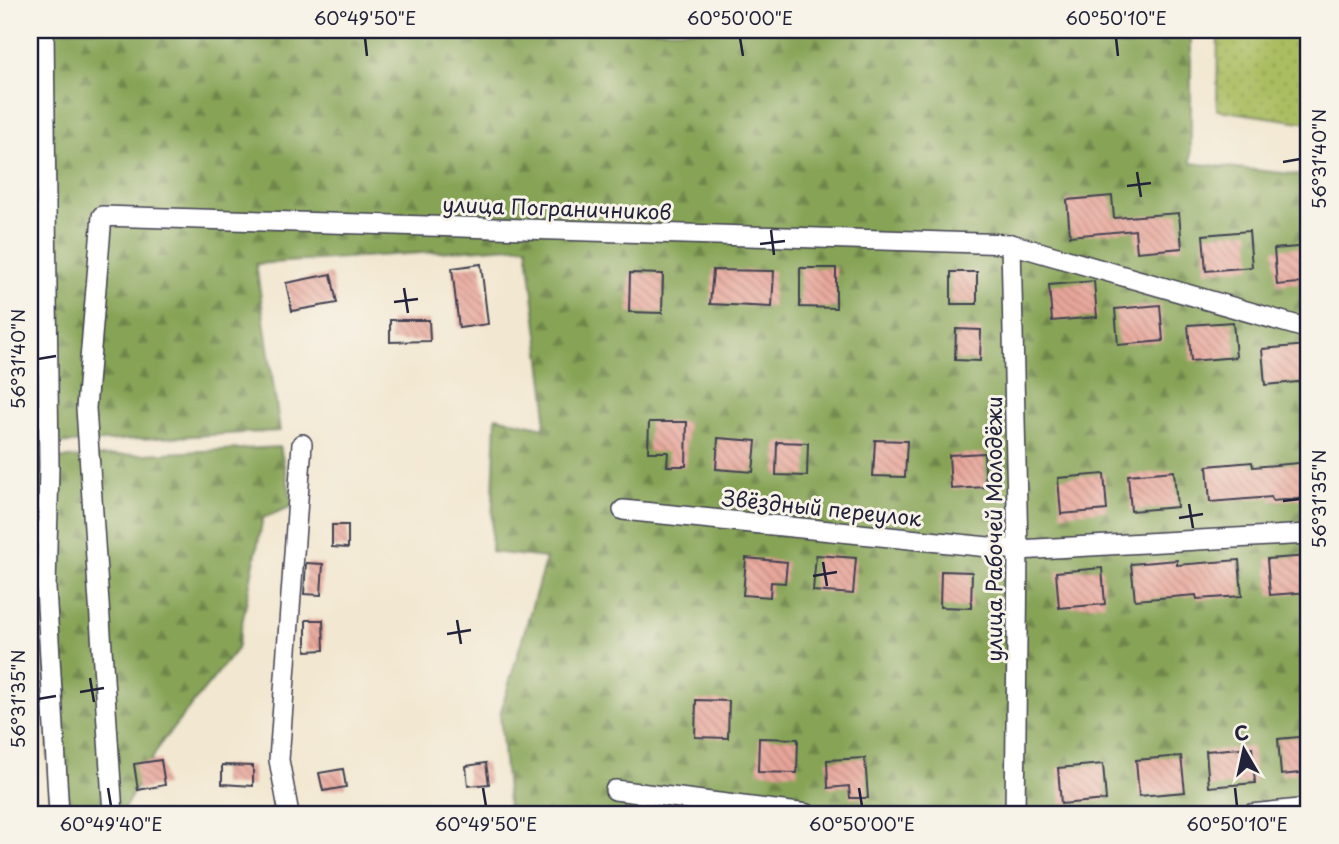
<svg xmlns="http://www.w3.org/2000/svg" width="1339" height="844" font-family="'Playpen Sans',sans-serif">
  <defs>
    <pattern id="forest-firs" width="22" height="20" patternUnits="userSpaceOnUse" patternTransform="scale(1.75)"><rect width="22" height="20" fill="#87a457"/><path d="M5 1l3.5 6h-7zM16 11l3.5 6h-7z" fill="#6e8549"/></pattern>
    <pattern id="garden-dots" width="8" height="8" patternUnits="userSpaceOnUse" patternTransform="scale(1.75)"><rect width="8" height="8" fill="#aabd61"/><path d="M2 2h.1M6 6h.1" fill="none" stroke="#92a255" stroke-width="1.8" stroke-linecap="round"/></pattern>
    <pattern id="building-back-hatch" width="6" height="6" patternUnits="userSpaceOnUse" patternTransform="scale(1.75)"><rect width="6" height="6" fill="#e8a69a"/><path d="M-1 5l2 2M0 0l6 6M5-1l2 2" fill="none" stroke="#bc877f"/></pattern>
  </defs>
  <rect width="100%" height="100%" fill="#f7f3e8"/>
  <filter id="ink" filterUnits="userSpaceOnUse"><feTurbulence type="fractalNoise" baseFrequency=".0143" numOctaves="2"/><feDisplacementMap in="SourceGraphic" scale="14" xChannelSelector="R" yChannelSelector="G"/><feConvolveMatrix kernelMatrix="1 2 1 2 8 2 1 2 1" color-interpolation-filters="sRGB"/></filter>
  <filter id="wash" filterUnits="userSpaceOnUse"><feTurbulence type="fractalNoise" baseFrequency=".00686" numOctaves="4" result="noise"/><feDisplacementMap in="SourceGraphic" scale="28" xChannelSelector="R" yChannelSelector="G"/><feGaussianBlur stdDeviation="1.57" result="paint"/><feColorMatrix in="noise" values="0 0 0 0 0 0 0 0 0 0 0 0 0 0 0 0 0 1.4 0 .05"/><feComposite in="paint" operator="in"/></filter>
  <g filter="url(#wash)">
    <rect width="100%" height="100%" fill="#f2e7d0"/>
    <g fill="url(#forest-firs)" stroke="#546349" stroke-width="2">
      <path d="M30,30H1191V163L1309,176V800L1297,814H509L500,714L546,558L491,552L496,417L544,428L546,400L527,246L256,264L280,431L36,445L30,202Z"/>
      <path d="M280,447L293,506L263,518L237,649L161,743L121,814H51L41,574L30,573V460Z"/>
    </g>
    <path fill="url(#garden-dots)" stroke="#66704e" stroke-width="2" d="M1218,30H1309V123L1217,110Z"/>
    <g id="blocks">
      <g fill="url(#building-back-hatch)">
        <path d="M1112,196L1114,218L1179,213L1182,248L1137,252L1135,230L1070,236L1067,200Z"/>
        <path d="M1249,231L1252,267L1206,271L1203,235Z"/>
        <path d="M1309,246V282L1277,285L1274,249Z"/>
        <path d="M481,264L488,324L459,328L452,268Z"/>
        <path d="M800,268H836V308L800,307Z"/>
        <path d="M713,270L774,271L772,307L710,304Z"/>
        <rect x="951" y="272" width="26" height="32"/>
        <path d="M630,273L663,274L662,313L629,312Z"/>
        <path d="M331,274L337,303L292,311L286,283Z"/>
        <path d="M1094,281L1097,317L1052,321L1049,285Z"/>
        <path d="M1160,305L1163,341L1118,345L1115,309Z"/>
        <path d="M390,320H429L430,341L390,342Z"/>
        <path d="M1233,322L1236,357L1191,361L1188,325Z"/>
        <path d="M956,329L981,330L980,361L955,360Z"/>
        <path d="M1307,345L1309,381L1265,385L1262,349Z"/>
        <path d="M649,422H687L686,466H667L668,452H648Z"/>
        <path d="M718,438L756,441L753,472L716,469Z"/>
        <path d="M875,440L907,441L905,477L873,476Z"/>
        <path d="M777,442L808,443L807,476L776,475Z"/>
        <path d="M984,453L986,487L951,489L949,455Z"/>
        <path d="M1252,462L1253,467L1309,462V498L1272,501L1271,497L1210,502L1207,466Z"/>
        <path d="M1174,471L1177,507L1131,511L1128,475Z"/>
        <path d="M1104,474L1107,510L1061,514L1058,478Z"/>
        <path d="M332,525H348V548L332,547Z"/>
        <path d="M816,555L856,558L853,594L813,591Z"/>
        <path d="M1309,556V592L1270,595L1267,559Z"/>
        <path d="M746,558L787,562L785,583L771,582L770,597L743,595Z"/>
        <path d="M1177,560V565L1239,560L1242,596L1197,599L1196,595L1135,600L1131,564Z"/>
        <path d="M306,563L323,564L321,595L304,594Z"/>
        <path d="M1102,568L1105,604L1059,608L1056,572Z"/>
        <path d="M941,571L972,572L971,608L940,607Z"/>
        <path d="M306,620H323L324,650L306,651Z"/>
        <path d="M696,700L729,701L728,738L695,737Z"/>
        <path d="M1309,736V772L1281,775L1278,739Z"/>
        <path d="M759,738L798,739L797,773L758,772Z"/>
        <path d="M1252,747L1255,783L1209,787L1206,751Z"/>
        <path d="M1181,756L1185,792L1139,796L1136,760Z"/>
        <path d="M865,758L868,798H850L849,786L828,788L827,760Z"/>
        <path d="M161,760L165,785L138,790L134,764Z"/>
        <path d="M486,763L489,784L468,786L466,766Z"/>
        <path d="M1103,764L1106,800L1061,804L1058,768Z"/>
        <path d="M222,765L253,766V786L222,784Z"/>
        <path d="M343,769L346,787L323,791L319,773Z"/>
      </g>
    </g>
  </g>
  <g filter="url(#ink)">
    <use href="#blocks" fill-opacity="0" stroke="#414051" stroke-width="2"/>
    <g fill="none" stroke-linecap="round" stroke-linejoin="round">
      <defs>
        <g id="minor">
          <path d="M44,30L49,467L46,588L59,814"/>
          <path d="M1011,244L1018,550L1015,814"/>
          <path d="M623,510L1018,550L1309,534"/>
          <path d="M615,790L807,814"/>
          <path d="M113,814L86,408L102,216L1011,244L1309,329"/>
          <path d="M289,814L279,760L302,444"/>
          <path d="M1251,814L1309,808"/>
        </g>
      </defs>
      <use href="#minor" stroke="#414051" stroke-width="22"/>
      <use href="#minor" stroke="#fff" stroke-width="19"/>
    </g>
  </g>
  <path fill="none" stroke="#22223b" stroke-width="2.5" d="M365,38L367,56M740,38L743,56M1116,38L1118,56M1283,162L1300,159M1137,172L1141,197M1127,186L1151,183M771,230L774,255M760,244L785,241M404,288L408,313M394,302L418,299M38,359L56,356M1283,501L1300,499M1189,504L1193,528M1179,518L1203,514M823,562L827,586M813,576L837,572M457,620L461,644M447,634L471,630M90,678L94,702M80,692L104,688M38,699L56,696M108,788L111,806M483,788L486,806M859,788L862,806M1235,788L1237,806"/>
  <g text-anchor="middle" dominant-baseline="central" stroke-width="6" stroke-linejoin="round" paint-order="stroke">
    <g font-size="21" fill="#22223b" stroke="#f7f3e8">
      <text transform="translate(557 207) rotate(2)">улица Пограничников</text>
      <text transform="translate(822 507) rotate(6)">Звёздный переулок</text>
      <text transform="translate(993 529) rotate(-90)">улица Рабочей Молодёжи</text>
    </g>
  </g>
  <rect width="1339" height="844" fill="none" stroke="#f7f3e8" stroke-width="77"/>
  <g transform="translate(1244 750) rotate(351)" stroke="#f7f3e8" stroke-width="5" paint-order="stroke">
  <path d="M0-5L12 26L0 18L-12 26Z" fill="#22223b"/>
  <text y="-10" font-size="19" font-weight="bold" text-anchor="middle" fill="#22223b">С</text>
  </g>
  <rect x="38" y="38" width="1262" height="768" fill="none" stroke="#22223b" stroke-width="2.5"/>
  <g font-size="18" text-anchor="middle" fill="#22223b">
    <text x="365" y="25">60°49'50"E</text>
    <text x="740" y="25">60°50'00"E</text>
    <text x="1116" y="25">60°50'10"E</text>
    <text transform="translate(1320 159) rotate(-90)" y="6">56°31'40"N</text>
    <text transform="translate(19 359) rotate(-90)" y="6">56°31'40"N</text>
    <text transform="translate(1320 499) rotate(-90)" y="6">56°31'35"N</text>
    <text transform="translate(19 699) rotate(-90)" y="6">56°31'35"N</text>
    <text x="111" y="831">60°49'40"E</text>
    <text x="486" y="831">60°49'50"E</text>
    <text x="862" y="831">60°50'00"E</text>
    <text x="1237" y="831">60°50'10"E</text>
  </g>
</svg>
